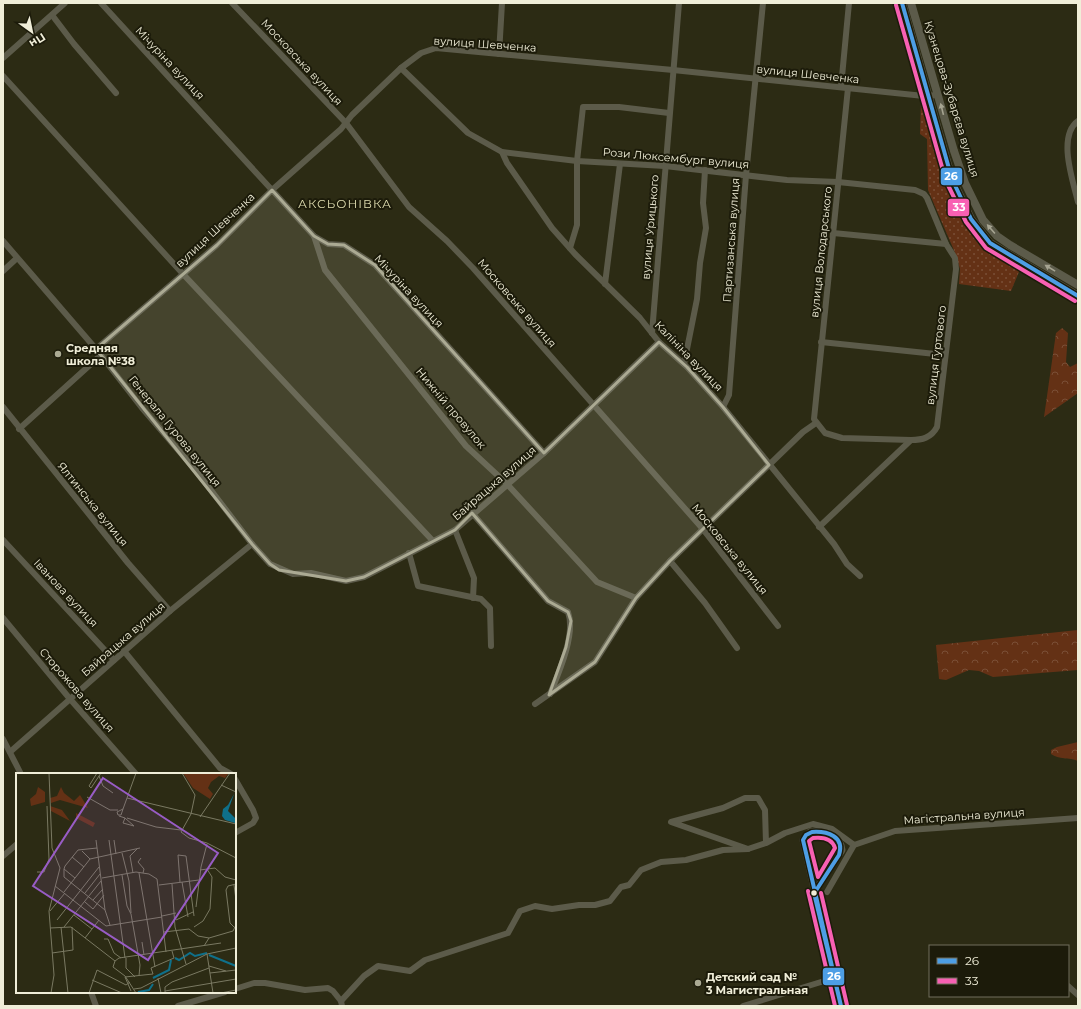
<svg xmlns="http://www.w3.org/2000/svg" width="1081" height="1009" font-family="Montserrat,sans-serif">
  <defs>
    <pattern id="forest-crowns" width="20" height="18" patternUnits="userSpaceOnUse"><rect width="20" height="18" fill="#643115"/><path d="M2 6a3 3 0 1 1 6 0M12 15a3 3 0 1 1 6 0" fill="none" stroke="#7a4f36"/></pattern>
    <pattern id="park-dots" width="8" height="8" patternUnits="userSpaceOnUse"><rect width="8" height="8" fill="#643115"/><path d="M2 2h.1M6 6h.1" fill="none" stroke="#7a4f36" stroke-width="1.8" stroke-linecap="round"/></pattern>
  </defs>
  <rect width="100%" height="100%" fill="#2c2b14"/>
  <g fill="url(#forest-crowns)">
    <path d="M1062,328L1068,333L1066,362L1070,367L1078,363V393L1044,417L1056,333Z"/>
    <path d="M1078,630V670L993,677L979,671L969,670L946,680L939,679L936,645Z"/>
    <path d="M1078,742V761C1069,757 1059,760 1051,754V750L1057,747Z"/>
  </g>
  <path fill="url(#park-dots)" d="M921,101L928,106C937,150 952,215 987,245C997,254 1010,260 1021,267L1011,291L959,284L960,269L956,255L928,190L927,139L920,134Z"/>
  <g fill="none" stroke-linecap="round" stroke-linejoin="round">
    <g stroke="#5c5b4a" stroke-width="6">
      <path d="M101,3L314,236L328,244L344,245L375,265L544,453"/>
      <path d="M232,3L346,123L409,207L447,241L473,268L702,528L778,626"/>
      <path d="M52,15L74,44L116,93"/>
      <path d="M499,54L502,3"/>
      <path d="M3,58L65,3"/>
      <path d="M401,68L468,133L502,152L577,161L665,166L787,180L838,182L915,190L924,194L927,198L946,244"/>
      <path d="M3,76L183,274L433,541"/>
      <path d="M841,87L849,3"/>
      <path d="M848,88L814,419L825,433L842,438L911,440"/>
      <path d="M1078,121C1057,136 1073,181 1078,202"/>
      <path d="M502,152L507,163L552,228L575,254L640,318L659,342L687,367L723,407L834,544L847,564L860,576"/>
      <path d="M314,236L325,270L466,446L507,484L597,582L636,598"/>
      <path d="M3,241L96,349L142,408L197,472L252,544L270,564L293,574L311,573L346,581L364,577L455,530L544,453L659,342"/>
      <path d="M570,248L577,225V161L583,107H619L669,113"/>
      <path d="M3,271L17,258"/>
      <path d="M605,284L620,164"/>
      <path d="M652,333L679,3"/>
      <path d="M821,342L945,355"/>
      <path d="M96,349L217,245L272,190L341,129L352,115L401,68L421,53L436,48L673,70L924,96L938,95"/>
      <path d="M684,364L697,299L700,263L706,228L703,203L705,170"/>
      <path d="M3,407L128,563L170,611"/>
      <path d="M723,407L729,395L746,175L763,3"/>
      <path d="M19,429L101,355"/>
      <path d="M472,513L548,601L568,612C576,634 559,672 550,694"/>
      <path d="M819,527L911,440C922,440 931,438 937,427L956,269L955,258L946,244L833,233"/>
      <path d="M455,530L474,578L473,598"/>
      <path d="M3,540L114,660"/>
      <path d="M409,553L418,586L481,599L490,608L491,646"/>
      <path d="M670,561L705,603L737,648"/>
      <path d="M3,618L70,699L136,774"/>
      <path d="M124,651L220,768L231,774"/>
      <path d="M535,704L595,662L636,598L670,561L803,432L816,423"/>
      <path d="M3,739L21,774"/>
      <path d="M10,752L170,611L252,544"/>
      <path d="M235,779L253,810L256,818L253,823L235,833"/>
      <path d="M766,843L748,849L671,822L723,808L745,798H758L765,810L766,843L785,833L813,824L832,829L854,845"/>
      <path d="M3,856L17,844"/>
      <path d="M827,892L854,845L895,831L1078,818"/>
      <path d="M1068,986L1078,995"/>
      <path d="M235,989L254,983H265L305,990L328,988L333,991L341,1001L342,1006"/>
      <path d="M91,992L96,1006"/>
      <path d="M341,1001L364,976L378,966L410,971L425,960L508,933L520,911L535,906L552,909L579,905H595L610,901L621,887L629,885L641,870L661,862L686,860L723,850L748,849"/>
      <path d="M178,1006L225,992"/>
      <path d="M743,1006L834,978"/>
    </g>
    <path stroke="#5c5b4a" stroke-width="7" d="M814,893L842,850C840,834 823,829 810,832L803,840L841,1006"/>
    <g stroke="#5c5b4a" stroke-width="8">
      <path d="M902,3L952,179L971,219L990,243L1078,296"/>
      <path d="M911,3L954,151L965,183L983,220L997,236L1010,245L1078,285"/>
    </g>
    <defs>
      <g id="bus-1">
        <path d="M902,3L952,179L971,219L990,243L1078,296"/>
        <path d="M812,832C827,831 845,836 839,855L815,892L803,840L806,835Z"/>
        <path d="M815,892L841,1006L814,893Z"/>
      </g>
      <g id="bus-2">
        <path d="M896,5L946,181L966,222L986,248L1075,301"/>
        <path d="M813,838C822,837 832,838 835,848L818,877L809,841Z"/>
        <path d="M808,891L835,1006"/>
        <path d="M821,893L847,1005"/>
      </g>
    </defs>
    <use href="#bus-1" stroke="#1c1b0a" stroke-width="7"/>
    <use href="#bus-2" stroke="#1c1b0a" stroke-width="7"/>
    <use href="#bus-1" stroke="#4d9ee5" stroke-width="4"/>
    <use href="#bus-2" stroke="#f860b3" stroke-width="4"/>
  </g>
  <defs><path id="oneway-solid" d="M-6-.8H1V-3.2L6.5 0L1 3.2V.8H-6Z"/></defs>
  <g fill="#a6a491">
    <use href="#oneway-solid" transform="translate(942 109) rotate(-104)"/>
    <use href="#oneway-solid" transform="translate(991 229) rotate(-131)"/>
    <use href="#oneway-solid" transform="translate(1050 268) rotate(-149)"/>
  </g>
  <path fill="#abaa93" fill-opacity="0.2" stroke="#abaa93" stroke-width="3" stroke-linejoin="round" d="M272,190L314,236L328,244L344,245L375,265L544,453L659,342L687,367L723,407L769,465L670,561L636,598L595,662L549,695L566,647L571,621L568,612L548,601L472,513L455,530L364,577L346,581L279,570L270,564L252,544L96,349L217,245Z"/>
  <g fill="#abaa93" stroke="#1c1b0a" stroke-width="1.5">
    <circle cx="58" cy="354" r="4"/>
    <circle cx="698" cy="983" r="4"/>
  </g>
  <circle fill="#f0eed8" stroke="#1c1b0a" stroke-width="1.5" cx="814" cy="893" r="3.5"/>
  <g text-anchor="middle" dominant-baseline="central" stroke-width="4" stroke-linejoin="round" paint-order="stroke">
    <g font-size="11" fill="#f0eed8" stroke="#1c1b0a">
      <text transform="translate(485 44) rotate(4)">вулиця Шевченка</text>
      <text transform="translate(302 62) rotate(47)">Московська вулиця</text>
      <text transform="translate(170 63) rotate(47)">Мічуріна вулиця</text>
      <text transform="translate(808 74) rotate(6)">вулиця Шевченка</text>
      <text transform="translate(952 99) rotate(73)">Кузнецова-Зубарєва вулиця</text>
      <text transform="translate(676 158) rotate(5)">Рози Люксембург вулиця</text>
      <text transform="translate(650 227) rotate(-85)">вулиця Урицького</text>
      <text transform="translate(215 230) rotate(-43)">вулиця Шевченка</text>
      <text transform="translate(731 240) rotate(-86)">Партизанська вулиця</text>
      <text transform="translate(821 252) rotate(-84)">вулиця Володарського</text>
      <text transform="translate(409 291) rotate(47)">Мічуріна вулиця</text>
      <text transform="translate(517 303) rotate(49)">Московська вулиця</text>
      <text transform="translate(936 355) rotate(-83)">вулиця Гуртового</text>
      <text transform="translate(689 356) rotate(46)">Калініна вулиця</text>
      <text transform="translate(451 408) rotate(50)">Нижній провулок</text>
      <text transform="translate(175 431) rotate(51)">Генерала Гурова вулиця</text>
      <text transform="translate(494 483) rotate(-41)">Байрацька вулиця</text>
      <text transform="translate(93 504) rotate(51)">Ялтинська вулиця</text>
      <text transform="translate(730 549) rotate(51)">Московська вулиця</text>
      <text transform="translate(66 593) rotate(47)">Іванова вулиця</text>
      <text transform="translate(123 639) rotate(-41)">Байрацька вулиця</text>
      <text transform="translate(77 690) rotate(49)">Сторожова вулиця</text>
      <text transform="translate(964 816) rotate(-4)">Магістральна вулиця</text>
    </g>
    <g font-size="11" font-weight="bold" fill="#f0eed8" stroke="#1c1b0a" text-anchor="start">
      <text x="66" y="348">Средняя<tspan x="66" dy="13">школа №38</tspan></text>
      <text x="706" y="977">Детский сад №<tspan x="706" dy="13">3 Магистральная</tspan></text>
    </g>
    <g font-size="12" letter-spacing="1" fill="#e0deb1" stroke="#1c1b0a">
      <text x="345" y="203">АКСЬОНІВКА</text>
    </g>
  </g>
  <g transform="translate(16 773)">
    <rect width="220" height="220" fill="#2c2b14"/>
    <path d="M167,0H213L209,5L203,3L195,9L192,15L197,21L194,26L177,15Z" fill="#643115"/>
    <path d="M22,14L29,19V29L15,33L14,26L20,21ZM45,14L48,20L58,28L64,22L72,35L44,27L35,30L34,25L41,23ZM34,33L46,37L54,48L35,38ZM60,40L79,50L77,54L60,45Z" fill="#643115"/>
    <path d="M218,21L212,38L220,46L219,50L209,47L206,43L207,36L212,32Z" fill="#0f708a"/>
    <path fill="none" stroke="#0f708a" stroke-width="2" d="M193,182L220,193M159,185L163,187L174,180L179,183L191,180M137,205L153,197L155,187M122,219L133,217L137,211"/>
    <path fill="none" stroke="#7a7962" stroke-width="1" d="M33,0L36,75L44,95L33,138L38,202L35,220M166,0L179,22L175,41L165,59L173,65L191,70L220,85M83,3L87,13L97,20M205,12L220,19M75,15L73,13L81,0M75,15L85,0M71,24L94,37H102M111,25L220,51M107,36L101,39L102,42H105L107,36L111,25L120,0M103,43L109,45L107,50L118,53L109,45M184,44L214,0M111,45L140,54L165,57M80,67L89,137M93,67L109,185M98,67L100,81M106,80L113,108L115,140M56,84L68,94M125,85L122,89L128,96L127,100M74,86L124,75M48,96V104L89,137L94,152M184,97L199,95L209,104L220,107M21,99H28L33,86L31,33M117,100L114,83L121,76M123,100L139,194M106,102L111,133L115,141L124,192L123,203M59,105L48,96L49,93L62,77L81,75M86,105L120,99L133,101L141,106L150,179M164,109L162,82L170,83L178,143M166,109L172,144M156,111L159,154L170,191M143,112L183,107M218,112L220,127M39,113L90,153L146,144M48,119L74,86L66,78M69,120L84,101M77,127L87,116M69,129L77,136L88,122M180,134L185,94L191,71M34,138L49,120M58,142L76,156M146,143L160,140M41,147L83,94M160,147L177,139M45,154L52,220M48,154L85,108M178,154L187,148L194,136L196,104L191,96M34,155L55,154L99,188M219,155L214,150L210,117L212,113L220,111M148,159L173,156L182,163L193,165M69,165L83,147M88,166H92L98,180L105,185M126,169L128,182M188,173L193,165L217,158L220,152M36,180L57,177L56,154M110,185V195L119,204M99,188L103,185L205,170M99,188L97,194L109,203L120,220M193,193L210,198M194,200L220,197M142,205L145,220M76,207L106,220M118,216L125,215L191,181M115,218L109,204L137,201L135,195L158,185L156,178M149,218L220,206M73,220L81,197L110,212L114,209M149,220V214L156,209L193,195M197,220L191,181L220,175M205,220L220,217"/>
    <path fill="#985cc5" fill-opacity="0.15" stroke="#985cc5" stroke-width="2" d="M87,5L202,80L132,187L17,113Z"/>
    <rect width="220" height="220" fill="none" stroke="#f0eed8" stroke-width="2"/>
  </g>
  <g stroke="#1c1b0a" stroke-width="1.5">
    <rect x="940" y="167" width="23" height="19" rx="4" fill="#4d9ee5"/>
    <rect x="947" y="198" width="23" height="19" rx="4" fill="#f860b3"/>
    <rect x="822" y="967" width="23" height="19" rx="4" fill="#4d9ee5"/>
  </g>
  <g font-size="11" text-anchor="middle" font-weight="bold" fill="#fff">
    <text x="951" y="180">26</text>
    <text x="959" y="211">33</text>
    <text x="834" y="980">26</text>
  </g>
  <rect width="1081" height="1009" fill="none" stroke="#f0eed8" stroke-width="8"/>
  <rect x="929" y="945" width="140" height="52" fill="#1c1b0a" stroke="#716f5c"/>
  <rect x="937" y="958" width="20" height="6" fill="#4d9ee5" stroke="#716f5c"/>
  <text x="965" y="965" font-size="12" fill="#f0eed8">26</text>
  <rect x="937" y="978" width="20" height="6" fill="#f860b3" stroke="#716f5c"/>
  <text x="965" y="985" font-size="12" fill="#f0eed8">33</text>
  <g transform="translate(32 32) rotate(147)" stroke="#1c1b0a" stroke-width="3" paint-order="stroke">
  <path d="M0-3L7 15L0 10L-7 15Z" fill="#f0eed8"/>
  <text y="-6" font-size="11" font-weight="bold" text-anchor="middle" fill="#f0eed8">Пн</text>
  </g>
</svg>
